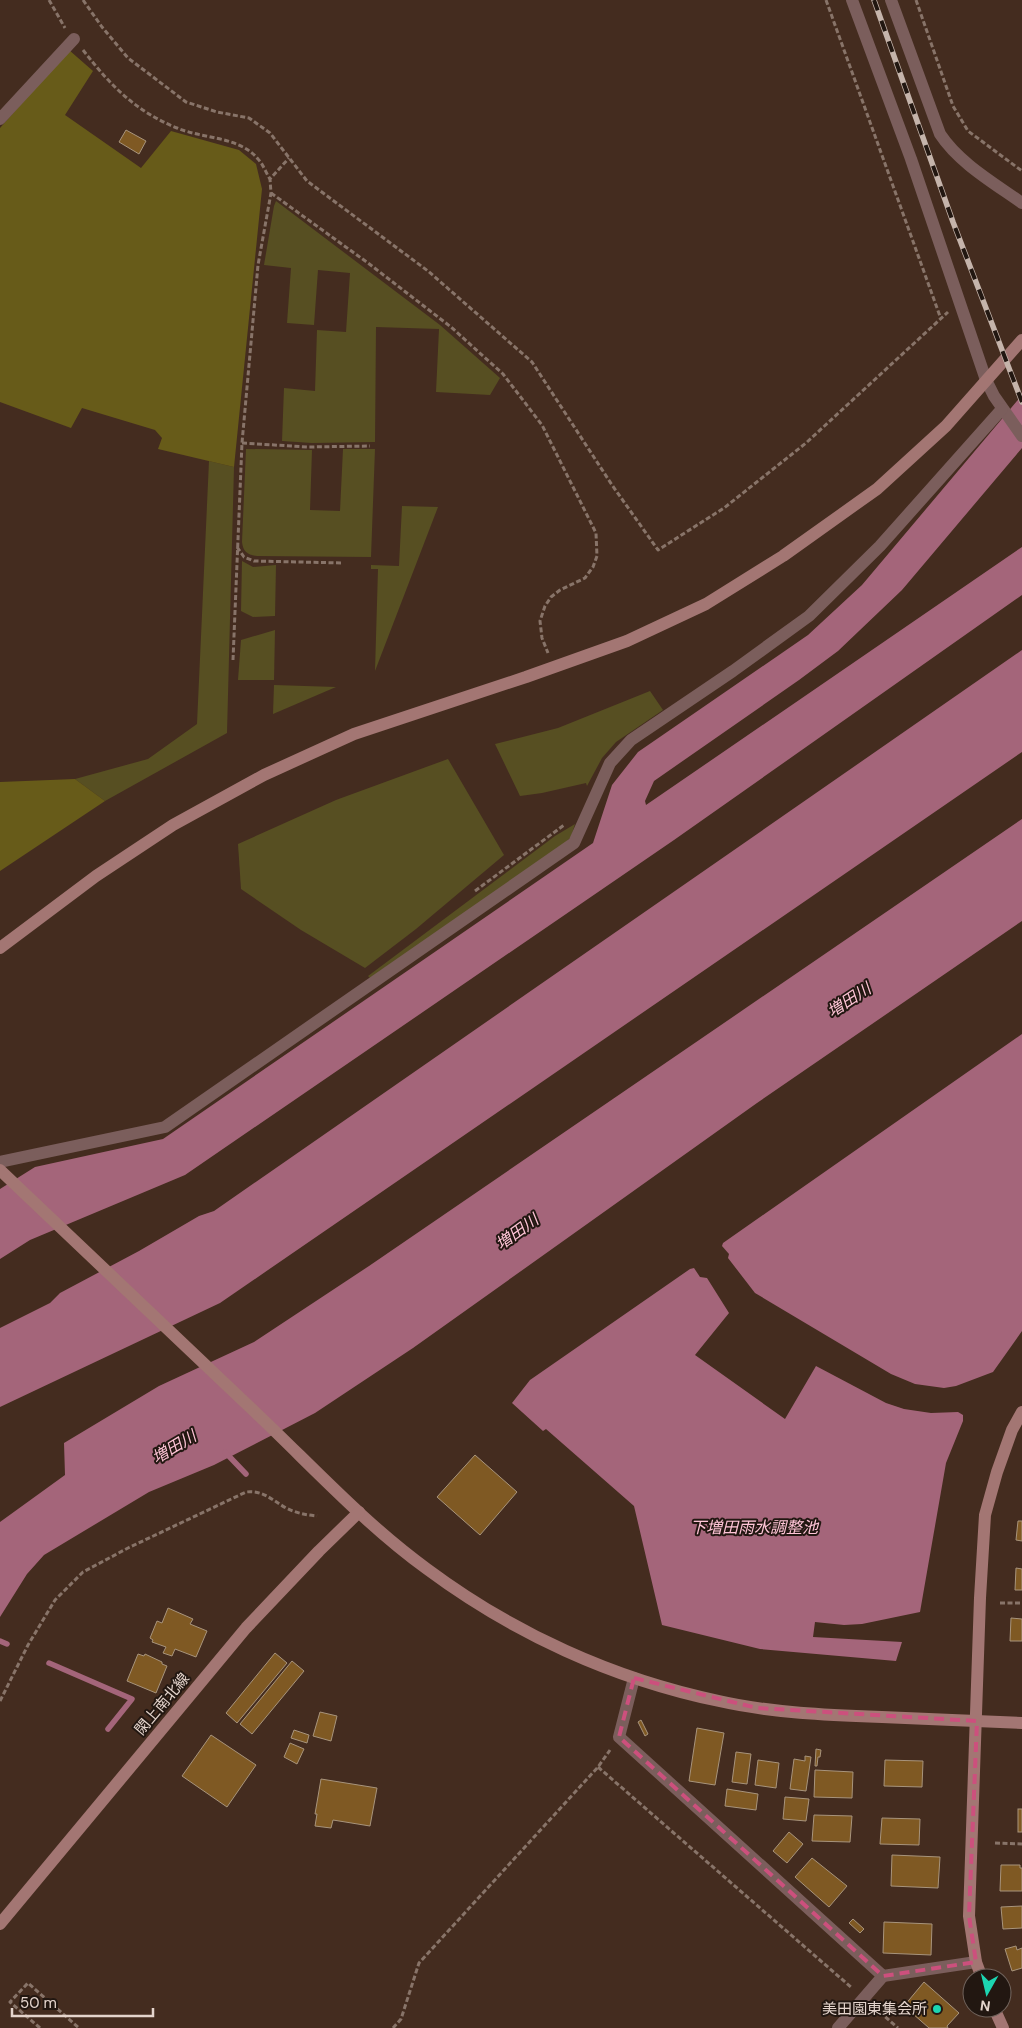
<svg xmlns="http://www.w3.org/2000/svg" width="1022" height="2028" font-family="'DM Sans','Noto Sans JP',sans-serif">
  <rect width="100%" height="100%" fill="#442c1f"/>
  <g fill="#574f22">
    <path d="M276,201L440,325L500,378L490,395L436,392L439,329L376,327L375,442L312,443L282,441L284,388L315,391L317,330L346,332L350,273L318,270L314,325L287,323L291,268L264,265L274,206Z"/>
    <path d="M246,449L312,450L310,510L340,511L343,449H375L371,557L257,556C247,555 243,551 242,542Z"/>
    <path d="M209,461L234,467L227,733L105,801L75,779L148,759L197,724Z"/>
    <path d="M402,506L438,507L375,671L378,569H371V565L399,566Z"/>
    <path d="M242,561L253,567L276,565L275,616L253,617L241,611Z"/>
    <path d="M275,630L274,680H238L241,640Z"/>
    <path d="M274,685L336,687L273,714Z"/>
    <path d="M650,691L663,710L616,742L602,758L587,786L586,783L542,793L520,796L495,744L558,728Z"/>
    <path d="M448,759L504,855L416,929L365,968L301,930L241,889L238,844L336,800Z"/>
    <path d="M575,824L571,837L559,849L370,978L368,976L555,836Z"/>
  </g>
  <g fill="#675b19">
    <path d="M69,50L93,71L65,115L141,168L171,131L239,150L256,164L262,189L234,467L158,449L162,438L155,430L82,408L71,428L0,402V128Z"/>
    <path d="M75,779L105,801L0,871V782Z"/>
  </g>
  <g fill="#a4657a">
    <path d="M1022,395V448L902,590L838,651L799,680L654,781L645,801L646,805L1022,547V595L674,840L185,1175L30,1240L0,1259V1189L35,1167L163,1139L593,843L612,785L638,752L808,635L862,585Z"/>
    <path d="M1022,650V752L220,1303L0,1407V1328L50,1303L60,1293L139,1251L199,1216L214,1211Z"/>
    <path d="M1022,819V921L757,1103L413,1348L315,1413L214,1465L149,1492L44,1555L27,1574L0,1617V1522L65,1475L64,1443L159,1386L254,1342L369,1266Z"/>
    <path d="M1022,1034V1331L993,1372L956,1386L944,1388L915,1384L891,1374L755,1293L728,1258L729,1254L722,1246L723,1243Z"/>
    <path d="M694,1268L700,1277L707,1278L729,1313L695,1355L785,1419L816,1366L886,1403L904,1409L931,1413L958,1412L963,1415V1421L946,1463L920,1612L862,1624L844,1625L815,1622L813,1637L902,1642L896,1661L760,1649L662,1625L634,1506L546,1429L543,1431L512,1403L530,1380L690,1269Z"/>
  </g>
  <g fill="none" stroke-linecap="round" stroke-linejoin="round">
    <g stroke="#a4657a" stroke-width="5.5">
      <path d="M225,1452L246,1474"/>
      <path d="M0,1641L7,1644"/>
      <path d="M49,1663L132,1699L108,1729"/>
    </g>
  </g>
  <g fill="#7f5923" stroke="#a8947c">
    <path d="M126,130L146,141L139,154L119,142Z"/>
    <path d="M475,1455L517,1492L480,1535L437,1497Z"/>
    <path d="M1018,1521H1022V1541L1016,1540Z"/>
    <path d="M1016,1568L1022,1569V1590H1015Z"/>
    <path d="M168,1608L193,1619L190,1624L207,1631L196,1657L175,1649L172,1656L163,1653L166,1647L152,1642L153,1640L150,1638L157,1621L162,1623Z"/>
    <path d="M1011,1618L1022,1619V1641H1010Z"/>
    <path d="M275,1653L287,1663L237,1723L226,1713Z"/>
    <path d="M138,1654L144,1656L145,1654L162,1662V1664L167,1666L156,1693L127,1681Z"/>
    <path d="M292,1661L304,1671L252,1734L240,1724Z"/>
    <path d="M320,1712L337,1716L331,1741L313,1736Z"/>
    <path d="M641,1720L648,1734L645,1736L638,1722Z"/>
    <path d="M697,1728L724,1733L715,1785L689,1781Z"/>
    <path d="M294,1730L309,1735L307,1743L291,1738Z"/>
    <path d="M211,1735L256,1765L227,1807L182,1776Z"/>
    <path d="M290,1743L304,1749L297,1764L284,1757Z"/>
    <path d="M816,1749L821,1750L820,1757H818L817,1766H815Z"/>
    <path d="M736,1752L751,1754L747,1784L732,1782Z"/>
    <path d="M805,1756L811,1757L806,1791L790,1789L794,1759L805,1761Z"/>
    <path d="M758,1760L779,1763L776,1788L755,1785Z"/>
    <path d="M885,1760L923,1761L922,1787L884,1786Z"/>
    <path d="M815,1770L853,1772L852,1798L814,1797Z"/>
    <path d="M321,1779L377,1788L370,1826L333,1820L331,1828L315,1826L317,1814H315Z"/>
    <path d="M727,1789L758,1794L756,1810L725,1806Z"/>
    <path d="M785,1797L809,1799L806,1821L783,1819Z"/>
    <rect x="1018" y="1809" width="4" height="23"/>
    <path d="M814,1815L852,1816L850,1842L812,1841Z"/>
    <path d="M882,1818L920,1819L919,1845L880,1844Z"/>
    <path d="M789,1832L803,1844L787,1863L773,1851Z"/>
    <path d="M892,1855L940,1857L938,1888L891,1886Z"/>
    <path d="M812,1858L847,1886L829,1907L795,1877Z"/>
    <path d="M1001,1865H1020V1868H1022V1891H1000Z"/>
    <path d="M1022,1906V1928L1003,1929L1001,1907Z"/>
    <path d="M853,1919L864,1929L860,1933L849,1923Z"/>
    <path d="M884,1922L932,1924L931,1955L883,1953Z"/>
    <path d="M1016,1946L1017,1950L1022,1948V1968L1012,1971L1005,1949Z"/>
    <path d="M924,1982L959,2013L947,2026L948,2028H929L904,2006Z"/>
  </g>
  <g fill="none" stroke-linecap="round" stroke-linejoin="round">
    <g stroke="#887469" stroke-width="3" stroke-dasharray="5 2.5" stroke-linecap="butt">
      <path d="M49,0L65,28"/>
      <path d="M83,0L102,27L128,58L186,102L217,112L249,118L270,133L307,181L428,271L532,362L612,485L658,550L724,508L806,443L948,312"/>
      <path d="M826,0L941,319"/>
      <path d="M916,0L953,106L968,131L1022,171"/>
      <path d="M83,50C110,85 135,111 177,128C203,139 239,136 258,159C263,164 266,173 270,179"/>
      <path d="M271,193L368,263L451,327L503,374L542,425L596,533L597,556L593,567L585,578L560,590L551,597L545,606L540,621L542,638L548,653"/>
      <path d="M242,443L307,447L370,446"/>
      <path d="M237,547L244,557L254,561L343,563"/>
      <path d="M233,660L242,443L258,265L271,193L270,179L289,158"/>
      <path d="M475,891L564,825"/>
      <path d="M1000,1603H1022"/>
      <path d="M0,1701L28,1645L55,1600L83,1572L128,1548L246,1492C263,1490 272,1500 286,1508C296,1513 306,1515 317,1516"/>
      <path d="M598,1767L852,1988"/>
      <path d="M995,1843L1022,1844"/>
      <path d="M874,2007L898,2028"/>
      <path d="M40,2028L10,2002L28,1983L79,2028"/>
      <path d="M393,2028L401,2019L419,1963L598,1767L610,1750"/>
    </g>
    <g stroke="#7b5e5c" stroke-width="12">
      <path d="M852,0L911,159L986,380L994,396L1022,436"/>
      <path d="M891,0L940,134C959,163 994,183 1022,203"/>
      <path d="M0,119L74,39"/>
      <path d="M0,1162L165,1127L574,843L610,763L631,740L733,671L809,616L880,546L1002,409"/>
      <path d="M634,1678L619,1737L883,1976L976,1962"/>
      <path d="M838,2028L883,1976"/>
    </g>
    <g stroke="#a37673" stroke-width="12">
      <path d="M0,948L96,876L173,825L264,775L354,734L526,677L627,641L706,604L783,556L877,489L946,426L1022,340"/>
      <path d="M0,1170C86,1251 171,1333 256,1413C312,1466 365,1524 427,1569C513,1633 613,1679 719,1701C772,1713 827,1715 882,1717C929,1719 975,1721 1022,1723"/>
      <path d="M0,1924L246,1628L319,1551L359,1512"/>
      <path d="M982,1978L976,1962L969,1916L980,1598L985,1515L997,1472L1012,1430L1022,1412"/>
      <path d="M994,2008L1003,2028"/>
    </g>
    <defs>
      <path id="rail" d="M874,0L953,222L1022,402"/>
    </defs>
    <use href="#rail" stroke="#c5b4ab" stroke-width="5.5"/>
    <use href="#rail" stroke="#221711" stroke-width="4" stroke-dasharray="11" stroke-linecap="butt"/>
  </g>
  <path fill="none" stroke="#cc507d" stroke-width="4" stroke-dasharray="10 6" stroke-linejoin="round" d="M634,1678L757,1708L977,1721L969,1916L976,1962L883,1976L619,1737Z"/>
  <circle fill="#1cd5b1" stroke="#221711" stroke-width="2" cx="937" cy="2009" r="5"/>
  <g text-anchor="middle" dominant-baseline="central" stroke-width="4" stroke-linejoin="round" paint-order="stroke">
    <g font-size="15" fill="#e4d4cc" stroke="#221711">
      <text transform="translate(162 1704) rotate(-50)">閖上南北線</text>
    </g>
    <g font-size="15" fill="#e4d4cc" stroke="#221711" text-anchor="end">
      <text x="927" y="2009">美田園東集会所</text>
    </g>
    <g font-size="16" font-style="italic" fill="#ffc5d7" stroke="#221711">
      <text transform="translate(849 1000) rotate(-33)">増田川</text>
      <text transform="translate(517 1232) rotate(-36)">増田川</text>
      <text transform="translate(174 1447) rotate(-31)">増田川</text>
      <text x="754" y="1527">下増田雨水調整池</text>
    </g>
  </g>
  <g transform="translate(987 1993) rotate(188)"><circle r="24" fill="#221711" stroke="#70635c"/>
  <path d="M0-4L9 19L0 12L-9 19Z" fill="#1cd5b1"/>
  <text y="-8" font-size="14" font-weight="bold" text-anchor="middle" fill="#e4d4cc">N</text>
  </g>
  <path d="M12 2008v8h141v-8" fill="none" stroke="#e4d4cc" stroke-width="2.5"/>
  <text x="20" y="2008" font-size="15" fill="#e4d4cc" stroke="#221711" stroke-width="4" paint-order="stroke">50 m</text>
</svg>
